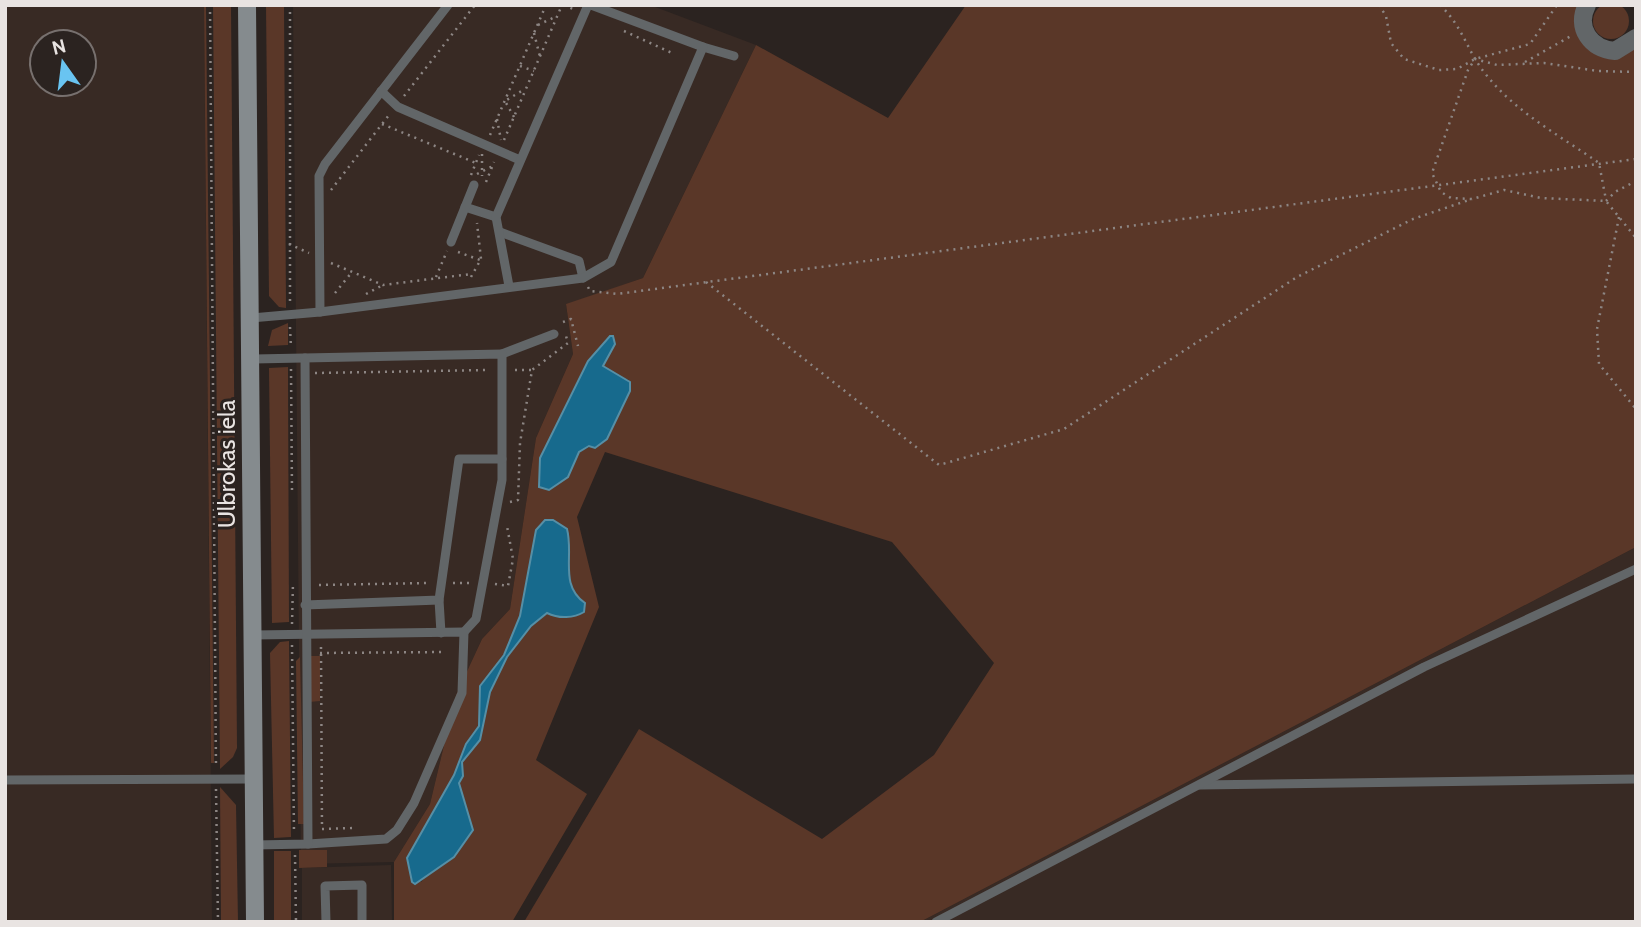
<svg xmlns="http://www.w3.org/2000/svg" width="1641" height="927" font-family="Cabin,sans-serif">
  <rect width="100%" height="100%" fill="#2b2320"/>
  <g fill="#382a24" fill-rule="evenodd">
    <path d="M5,5H204L212,922H5ZM42,42H84V84H42Z"/>
    <path d="M293,5H650L756,45L643,278L566,305L573,354L536,438L510,609L482,639L456,695L430,804L394,862L301,864Z"/>
    <path d="M1636,547V922H920Z"/>
    <path d="M391,865L392,922H302V868Z"/>
  </g>
  <g fill="#5a3728" fill-rule="evenodd">
    <circle cx="1611" cy="21" r="18"/>
    <path d="M204,5H206L214,763H211Z"/>
    <path d="M213,5H231L237,748L233,757L220,769Z"/>
    <path d="M266,5H284L286,308L279,307L269,296Z"/>
    <path d="M966,5H1579L1586,45L1636,44V547L920,922H524L639,729L822,839L934,755L994,663L892,542L605,452L577,517L599,607L536,760L587,794L512,922H394V862L430,804L456,695L482,639L510,609L536,438L573,354L566,304L643,278L756,45L888,118ZM610,336H613L615,344L603,366L614,375L629,380V391L607,439L579,452L568,477L549,490L540,458L588,361ZM543,523L569,539C569,565 563,587 585,604L584,609L566,617L548,613L531,626L507,657L490,692L480,740L462,762L463,776L459,782L471,822L421,882L407,858L454,775L466,744L479,726L480,686L504,655L520,616L536,530Z"/>
    <path d="M288,323V345L268,346L272,330Z"/>
    <path d="M288,367L289,622L272,623L269,368Z"/>
    <path d="M289,641L291,837L274,838L270,653L280,642Z"/>
    <path d="M310,656H320V701L309,702Z"/>
    <path d="M300,657L304,824H298L296,661Z"/>
    <path d="M220,787L236,805L238,922H221Z"/>
    <path d="M299,850H327V867L299,868Z"/>
    <rect x="274" y="851" width="17" height="71"/>
  </g>
  <g fill="#176a8d" stroke="#568fa6" stroke-width="2">
    <path d="M610,336H613L615,344L603,366L630,382V391L607,439L595,448L589,446L579,452L568,477L549,490L539,487L540,458L588,361Z"/>
    <path d="M545,520H553L567,529C574,556 559,585 585,603L584,612C574,618 559,619 547,613L531,626L507,657L490,692L480,740L462,762L463,776L459,783L473,830L454,857L415,884L412,882L407,858L454,775L466,744L479,726L480,686L504,655L520,616L536,530Z"/>
  </g>
  <g fill="none" stroke-linecap="round" stroke-linejoin="round">
    <g stroke="#8d8684" stroke-width="2.5" stroke-dasharray="2 5" stroke-linecap="butt">
      <path d="M210,5L216,768"/>
      <path d="M290,5V302"/>
      <path d="M564,5L573,9"/>
      <path d="M1379,5L1386,16L1391,43L1404,59L1439,70L1457,69L1475,59L1530,44L1557,5"/>
      <path d="M1440,5C1465,29 1467,53 1488,77C1517,113 1562,137 1599,163L1606,200"/>
      <path d="M538,25L557,16"/>
      <path d="M624,31L672,53"/>
      <path d="M534,33L540,57"/>
      <path d="M1525,62L1571,36"/>
      <path d="M520,66L534,71"/>
      <path d="M1636,72L1598,71L1544,63L1497,65L1475,59L1468,70L1432,173L1441,192L1451,198L1472,199L1504,190L1541,198L1606,201L1636,238"/>
      <path d="M404,96L475,5"/>
      <path d="M514,117L505,101L525,89"/>
      <path d="M497,119L501,140"/>
      <path d="M382,124L476,163"/>
      <path d="M490,135L546,5"/>
      <path d="M504,140L562,5"/>
      <path d="M482,154V176"/>
      <path d="M477,174L493,166"/>
      <path d="M471,175L479,155"/>
      <path d="M486,182L494,162"/>
      <path d="M331,190L389,115"/>
      <path d="M1606,201L1615,192L1636,181"/>
      <path d="M1619,217L1597,329L1599,364L1636,409"/>
      <path d="M289,244L309,253"/>
      <path d="M458,252L480,260"/>
      <path d="M331,263L383,285L471,274"/>
      <path d="M436,277L447,251"/>
      <path d="M471,277L481,259L477,223"/>
      <path d="M706,282L939,465L1064,429L1297,277L1413,219L1472,199"/>
      <path d="M588,287L590,291L617,294L1636,159"/>
      <path d="M335,293L352,272"/>
      <path d="M366,294L383,285"/>
      <path d="M563,322L571,319L578,346"/>
      <path d="M290,327L291,348"/>
      <path d="M291,369L292,491"/>
      <path d="M515,370H532"/>
      <path d="M315,373L490,370"/>
      <path d="M510,502L518,500L520,443L532,370L568,343L566,336"/>
      <path d="M453,583H471"/>
      <path d="M495,584L508,586L513,559L507,526"/>
      <path d="M319,585L429,583"/>
      <path d="M292,624L293,582"/>
      <path d="M292,645L294,834"/>
      <path d="M321,647L322,829"/>
      <path d="M320,653L443,652"/>
      <path d="M216,789L218,922"/>
      <path d="M322,829L354,828"/>
      <path d="M295,855L296,922"/>
    </g>
    <g stroke="#626668" stroke-width="9">
      <path d="M703,47L734,56"/>
      <path d="M381,91L398,107L520,160"/>
      <path d="M465,207L496,217"/>
      <path d="M500,232L579,261L583,278"/>
      <path d="M451,242L474,185"/>
      <path d="M509,286L496,217L588,5"/>
      <path d="M320,312L319,176L325,164L448,5"/>
      <path d="M250,318L320,312L583,278L611,262L703,47L591,5"/>
      <path d="M502,354L554,334"/>
      <path d="M250,359L502,354V480L476,619L464,632"/>
      <path d="M439,600L441,633"/>
      <path d="M305,605L439,600L459,459H502"/>
      <path d="M252,635L464,632L462,693L414,803L397,830L386,839L308,844"/>
      <path d="M5,780L253,779"/>
      <path d="M1200,785L1636,779"/>
      <path d="M254,845L308,844L305,358"/>
      <path d="M326,922L325,886L362,885V922"/>
      <path d="M936,922L1424,667L1636,569"/>
    </g>
    <path stroke="#626668" stroke-width="18" d="M1587,5C1575,28 1591,49 1615,51L1636,38"/>
    <path stroke="#858b8e" stroke-width="18" d="M247,5L255,922"/>
  </g>
  <g text-anchor="middle" dominant-baseline="central" stroke-width="6" stroke-linejoin="round" paint-order="stroke">
    <g font-size="24" fill="#e9e4e2" stroke="#2b2320">
      <text transform="translate(226 464) rotate(-90)">Ulbrokas iela</text>
    </g>
  </g>
  <rect width="1641" height="927" fill="none" stroke="#e9e4e2" stroke-width="14"/>
  <g transform="translate(63 63) rotate(346)"><circle r="33" fill="#2b2320" stroke="#77706e" stroke-width="2"/>
  <path d="M0-5L12 26L0 18L-12 26Z" fill="#69c4f1"/>
  <text y="-10" font-size="19" font-weight="bold" text-anchor="middle" fill="#e9e4e2">N</text>
  </g>
</svg>
